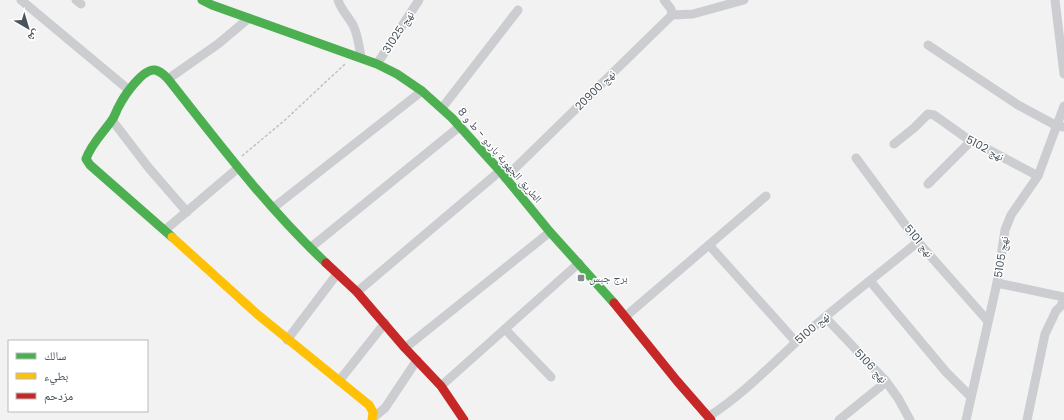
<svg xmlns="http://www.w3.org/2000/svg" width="1064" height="420" font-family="Poppins,'Noto Naskh Arabic',sans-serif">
  <rect width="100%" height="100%" fill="#f2f2f2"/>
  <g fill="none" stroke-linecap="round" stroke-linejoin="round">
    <path stroke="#b9c5c1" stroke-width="1.5" stroke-dasharray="3 2" stroke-linecap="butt" d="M242,156L285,120L345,64"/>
    <g stroke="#cbcdd0" stroke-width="9">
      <path d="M21,0L129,90"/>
      <path d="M76,0L81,4"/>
      <path d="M338,0C341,10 348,16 353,25C358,35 359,46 361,57"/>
      <path d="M664,0L671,9L672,15"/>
      <path d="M1055,0L1064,74"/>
      <path d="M672,15L693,14L744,0"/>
      <path d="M928,45L1018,105L1057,126L1064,127"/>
      <path d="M377,64L419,0"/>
      <path d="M168,79L218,44L249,18"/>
      <path d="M442,108L518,10"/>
      <path d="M112,120L148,167L187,212"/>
      <path d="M894,144L914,128L928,114L934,115L965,137L1038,176"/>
      <path d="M856,158L918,242L987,320"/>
      <path d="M505,178L672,15"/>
      <path d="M928,184L971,141"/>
      <path d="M273,208L422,91"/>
      <path d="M165,230L238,168"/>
      <path d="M709,245L796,342"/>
      <path d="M310,248L459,127"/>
      <path d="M870,281L946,372L970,396"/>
      <path d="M997,283L1064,297"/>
      <path d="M357,292L500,171"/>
      <path d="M626,316L766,196"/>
      <path d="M825,317L885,380L898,398L910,420"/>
      <path d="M505,329L551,377"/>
      <path d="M287,340L337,274"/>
      <path d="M405,348L550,232"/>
      <path d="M339,381L385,323"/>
      <path d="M441,386L579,263"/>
      <path d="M374,417L385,408L417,360"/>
      <path d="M708,417C744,394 774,362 805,334C842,302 881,272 918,242"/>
      <path d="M839,420L886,382"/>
      <path d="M966,420L997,283L1005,230L1011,215L1038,176L1064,106"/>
      <path d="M1027,420L1045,334L1056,311L1061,306L1064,299"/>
    </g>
    <g stroke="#4caf50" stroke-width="9">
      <path d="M202,0L212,5L377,64L397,74L422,91L452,118L500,171L550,232L614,303"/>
      <path d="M172,237L90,165L86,159C91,144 103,133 112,120C115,116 116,111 119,106C124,96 143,68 155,70C161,71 165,76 168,79C218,142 267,208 326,263"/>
    </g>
    <path stroke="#ffc107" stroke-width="9" d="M172,237L257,314L369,405L373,412L372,420"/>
    <g stroke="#c62828" stroke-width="9">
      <path d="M326,263L357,292L405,348L441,386L464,420"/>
      <path d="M614,303L677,381L711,420"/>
    </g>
  </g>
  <rect fill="#848b91" stroke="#fff" stroke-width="1.5" x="577" y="274" width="8" height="8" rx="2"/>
  <g text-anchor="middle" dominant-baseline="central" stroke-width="3" stroke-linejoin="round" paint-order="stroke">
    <g font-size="11" fill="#49545d" stroke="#fff">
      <text transform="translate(398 32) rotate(-57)">نهج 31025</text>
      <text transform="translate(595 90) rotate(-45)">نهج 20900</text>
      <text transform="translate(985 148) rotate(28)">نهج 5102</text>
      <text transform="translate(500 155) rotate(49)">الطريق الجهوية باردو - ط و 8</text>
      <text transform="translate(919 241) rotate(51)">نهج 5101</text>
      <text transform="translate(1001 257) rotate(-81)">نهج 5105</text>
      <text transform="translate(812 328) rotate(-41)">نهج 5100</text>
      <text transform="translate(871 366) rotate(47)">نهج 5106</text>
    </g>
    <g font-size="11" fill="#49545d" stroke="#fff" text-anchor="start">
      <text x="589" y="278">برج جبس</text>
    </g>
  </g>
  <rect x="8" y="340" width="140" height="72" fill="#ffffff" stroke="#b6bbbe"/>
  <rect x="16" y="353" width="20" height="6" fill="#4caf50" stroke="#b6bbbe"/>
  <text x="44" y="360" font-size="12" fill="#49545d">سالك</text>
  <rect x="16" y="373" width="20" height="6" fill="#ffc107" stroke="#b6bbbe"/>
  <text x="44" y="380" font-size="12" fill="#49545d">بطيء</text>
  <rect x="16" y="393" width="20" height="6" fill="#c62828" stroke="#b6bbbe"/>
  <text x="44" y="400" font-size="12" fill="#49545d">مزدحم</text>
  <g transform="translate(28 28) rotate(142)" stroke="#ffffff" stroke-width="3" paint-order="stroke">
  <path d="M0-3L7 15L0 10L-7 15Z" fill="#49545d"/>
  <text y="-6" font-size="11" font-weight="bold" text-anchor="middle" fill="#49545d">ش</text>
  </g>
</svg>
